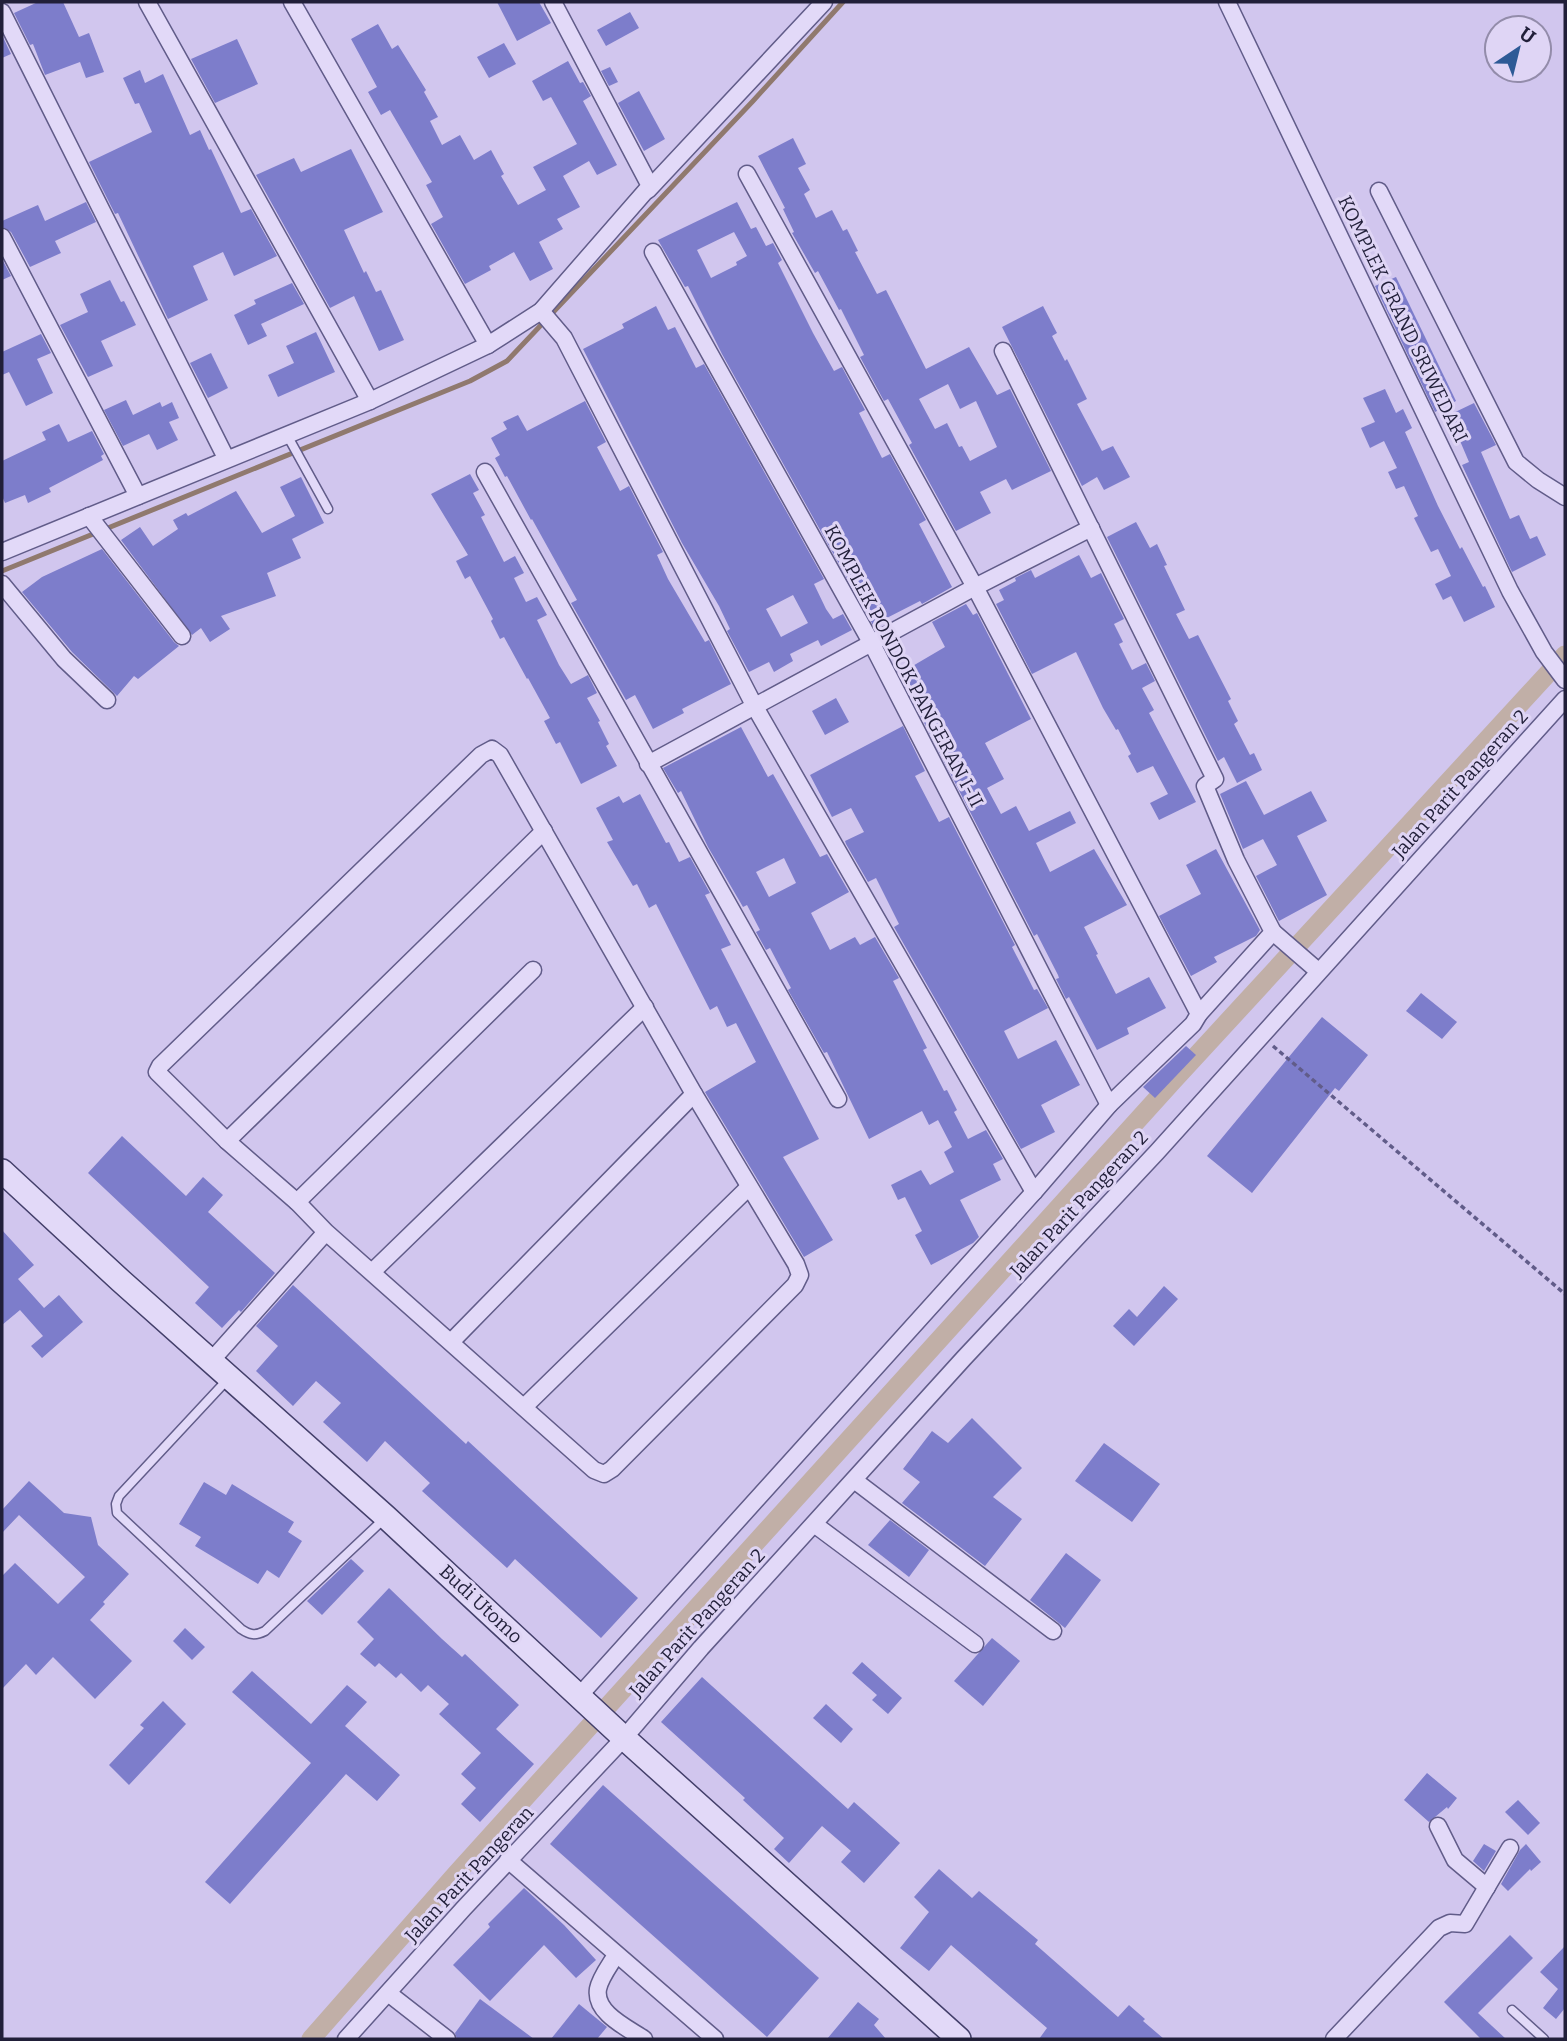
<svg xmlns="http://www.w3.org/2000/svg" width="1567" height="2041" font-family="Bitter,serif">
  <rect width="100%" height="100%" fill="#d1c6ee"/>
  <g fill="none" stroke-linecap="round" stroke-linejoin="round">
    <path stroke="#90796e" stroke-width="5" d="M2,571L470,381L507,361L753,101L843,2"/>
    <path stroke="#c1afa7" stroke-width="19" d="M311,2039L457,1873L1173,1081L1565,655"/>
  </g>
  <g fill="#7d7dcb" fill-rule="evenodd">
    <path d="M38,2H63L79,37L89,33L104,72L86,78L80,62L45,75L33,44L30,45L14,13Z"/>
    <path d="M497,2H539L551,23L517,41Z"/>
    <path d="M630,12L639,28L606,46L597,30Z"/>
    <path d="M378,24L392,49L398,45L426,90L424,92L438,117L430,121L442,145L460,135L474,160L491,150L504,174L501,176L518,205L546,190L533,167L577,144L551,97L543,101L532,81L568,61L580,83L583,82L591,96L583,101L617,165L597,175L589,161L563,176L580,207L557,219L563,229L539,242L553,269L530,281L514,252L489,266L491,270L465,284L431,224L443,217L426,185L432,182L390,110L381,115L368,92L377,87L351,39Z"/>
    <path d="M2,35L11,54L2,58Z"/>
    <path d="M237,39L258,84L215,103L191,59Z"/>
    <path d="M504,43L516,64L489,78L477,57Z"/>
    <path d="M610,67L618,82L609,86L601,71Z"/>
    <path d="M140,70L145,83L163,74L190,135L200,130L209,150L211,149L241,213L251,209L277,256L234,276L223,252L193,266L208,300L168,319L118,213L115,214L89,162L152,132L139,103L135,104L123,78Z"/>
    <path d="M639,91L665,139L644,151L618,103Z"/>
    <path d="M793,138L806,164L798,168L810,190L804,194L816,218L832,210L843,231L847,229L858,251L855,252L877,294L886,290L926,369L969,347L997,395L1010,389L1051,471L1012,490L1006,479L980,492L991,513L956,531L909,445L912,443L888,399L884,401L860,357L864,355L841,309L839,310L818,271L815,273L792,233L794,232L783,209L785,208L758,156ZM948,384L960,409L976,401L997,447L970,461L962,446L959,447L947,423L935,429L919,399Z"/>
    <path d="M351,149L383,212L344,230L364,273L366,271L376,292L381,290L404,340L379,351L354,296L330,308L256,175L294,158L301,172Z"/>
    <path d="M86,202L96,222L55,241L61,253L30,267L11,232L2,227V221L38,205L45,221Z"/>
    <path d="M737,202L751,229L756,227L766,246L773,243L782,260L778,263L813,333L834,371L842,367L865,410L859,413L882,458L890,454L926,520L919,524L952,587L922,604L920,601L873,625L722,354L688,286L685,287L658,240ZM734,232L747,256L736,262L737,265L711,278L697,250Z"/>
    <path d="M2,259L11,276L2,280Z"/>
    <path d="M1396,277L1456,401L1435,412L1375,286Z"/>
    <path d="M110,280L121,302L124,301L136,325L101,341L113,366L88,377L60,325L88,312L80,294Z"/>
    <path d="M292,283L304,304L261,324L267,336L248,345L234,315L256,304L254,300Z"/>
    <path d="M656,306L668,330L675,327L696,368L704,364L824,579L814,584L826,609L833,619L843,614L852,630L821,646L818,640L790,654L793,661L774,672L769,662L749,672L727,631L730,629L719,606L682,543L583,349L624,328L622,324ZM793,595L808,623L781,637L766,609Z"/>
    <path d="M1043,306L1057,333L1052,336L1065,361L1067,359L1087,399L1077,404L1102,451L1113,446L1130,477L1104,490L1097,477L1082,486L1002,327Z"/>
    <path d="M316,332L335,372L278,397L268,375L294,363L286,346Z"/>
    <path d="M41,334L51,353L37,359L53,393L26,406L9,372L2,375V352Z"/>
    <path d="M211,353L228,388L208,398L190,363Z"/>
    <path d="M1385,389L1396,413L1403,409L1412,428L1405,432L1438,506L1460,549L1462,547L1483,587L1485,586L1495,607L1464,622L1451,596L1443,600L1435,584L1451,576L1438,549L1431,552L1414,518L1418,516L1404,486L1396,489L1388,472L1397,468L1384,441L1370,448L1361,428L1375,422L1363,398Z"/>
    <path d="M126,400L133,415L160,402L162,407L172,402L179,418L169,422L178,440L157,450L149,434L123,446L104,410Z"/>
    <path d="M585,401L606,442L597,447L620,491L629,486L663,552L657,555L668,579L705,642L709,640L731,684L682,709L684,713L653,729L635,695L626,700L571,603L577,600L532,519L531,520L507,476L505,477L495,458L500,455L491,438L507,429L503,422L518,415L527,431Z"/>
    <path d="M1474,403L1496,445L1481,452L1510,519L1519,515L1530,539L1537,536L1546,555L1512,572L1462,465L1469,462L1449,415Z"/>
    <path d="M59,424L68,442L92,431L104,454L101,456L103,460L49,488L51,492L28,503L25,495L5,503L2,496V461L46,440L42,432Z"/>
    <path d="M470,474L479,490L473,493L485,515L481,517L504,562L515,556L524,573L514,578L526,602L537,597L547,615L537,620L559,665L571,684L588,675L597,693L587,698L600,721L598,722L609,744L606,746L617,766L581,784L560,742L556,744L544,721L550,718L528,678L527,679L504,637L500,639L491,621L493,619L470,576L465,579L456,561L468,555L431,494Z"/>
    <path d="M301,477L324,523L292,539L301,558L267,573L276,596L221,616L230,629L210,642L201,628L192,635L121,540L140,527L153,546L178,529L173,520L186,513L188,516L236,491L262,533L295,516L280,487Z"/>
    <path d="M1136,522L1150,548L1157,544L1167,565L1164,566L1185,610L1176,614L1189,639L1198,635L1231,699L1228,701L1238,721L1234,724L1250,755L1254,753L1262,770L1237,783L1224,757L1218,761L1107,537Z"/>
    <path d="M102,549L174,642L179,646L138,679L134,676L117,696L72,652L22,592L42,577Z"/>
    <path d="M1079,555L1091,578L1101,573L1124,619L1114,624L1123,642L1119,644L1132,670L1146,663L1155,681L1142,688L1154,710L1149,713L1196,802L1159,820L1150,803L1168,794L1153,766L1137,773L1128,756L1131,754L1118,729L1116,730L1103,708L1076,652L1032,674L996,604L1004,600L999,590L1016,581L1015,578L1031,570L1035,578Z"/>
    <path d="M966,604L973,615L977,613L1031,719L985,743L1004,779L987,788L1001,814L1016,806L1029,831L1070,811L1076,823L1036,843L1050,872L1094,849L1127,905L1084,927L1098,954L1096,955L1116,994L1149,977L1166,1008L1127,1028L1129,1034L1097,1050L1069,997L1066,999L1056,979L1059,978L1058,975L1037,934L1034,936L899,674L945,647L932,622Z"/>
    <path d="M836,698L849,722L825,735L812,711Z"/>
    <path d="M903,726L925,771L915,776L939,822L949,817L1015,945L1012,947L1028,978L1034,990L1037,989L1048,1008L1004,1031L1018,1059L1056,1040L1080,1085L1041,1105L1055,1132L1021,1149L894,927L899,924L876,878L868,882L846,844L845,841L864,832L851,808L832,817L810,775Z"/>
    <path d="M741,727L768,777L773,774L820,857L827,854L849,892L811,913L830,950L855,937L860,945L875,937L899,978L893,981L927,1048L923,1050L944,1091L947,1090L957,1110L954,1112L968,1139L986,1130L1003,1159L993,1164L1001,1180L960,1200L979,1237L973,1243L931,1265L915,1235L922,1231L905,1197L898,1200L891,1185L921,1170L930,1185L954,1172L944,1152L952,1147L938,1120L929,1125L922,1111L869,1139L827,1052L824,1053L788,990L791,988L770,948L766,950L756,932L760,930L747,905L743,907L708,847L681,791L678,793L663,768ZM784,858L796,883L769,897L756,872Z"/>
    <path d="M1246,781L1264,815L1311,791L1327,821L1297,836L1327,895L1279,921L1256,876L1277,865L1263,839L1243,849L1220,794Z"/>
    <path d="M640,794L666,843L669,842L679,862L690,857L710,893L705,895L731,945L721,949L819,1139L783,1157L833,1240L804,1257L705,1092L756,1062L736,1023L727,1027L717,1006L710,1010L656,904L649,908L637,884L633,886L607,842L613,840L596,808L619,796L623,803Z"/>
    <path d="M1216,849L1260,930L1256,936L1214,957L1217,962L1191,976L1159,916L1201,894L1186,865Z"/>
    <path d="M1421,993L1457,1022L1442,1039L1406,1011Z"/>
    <path d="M1322,1017L1368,1055L1339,1091L1335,1088L1252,1193L1207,1156Z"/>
    <path d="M1186,1046L1196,1055L1155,1098L1143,1087Z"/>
    <path d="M122,1136L186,1196L203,1177L223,1195L208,1212L275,1273L241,1312L239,1310L222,1328L195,1303L209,1287L88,1173Z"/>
    <path d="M2,1230L34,1265L18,1279L44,1308L59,1295L83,1322L42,1358L31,1346L43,1336L20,1310L2,1325Z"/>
    <path d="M293,1285L466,1444L468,1441L638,1598L601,1638L515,1559L507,1568L422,1491L430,1483L385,1441L367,1462L323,1422L341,1403L316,1381L293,1406L256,1371L278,1346L256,1326Z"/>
    <path d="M1164,1286L1178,1299L1134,1346L1113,1326L1129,1309L1137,1317Z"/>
    <path d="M972,1418L1022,1468L993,1497L1022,1519L985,1566L902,1503L920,1482L903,1469L932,1431L948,1443Z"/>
    <path d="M1104,1443L1160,1484L1132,1522L1075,1481Z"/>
    <path d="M29,1481L64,1513L91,1517L98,1545L129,1574L103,1602L105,1604L90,1620L132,1661L95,1699L53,1657L36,1675L26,1664L2,1689V1576L15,1563L58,1604L85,1577L19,1515L2,1533V1510Z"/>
    <path d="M204,1482L226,1495L232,1484L294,1522L288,1532L302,1541L279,1578L267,1570L258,1584L195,1546L201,1537L179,1524Z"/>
    <path d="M890,1520L929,1550L909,1577L868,1545Z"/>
    <path d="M1066,1553L1101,1580L1065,1628L1030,1600Z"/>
    <path d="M351,1559L364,1571L322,1615L307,1601Z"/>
    <path d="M389,1588L442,1639L462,1657L465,1654L519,1705L496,1729L534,1764L480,1822L461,1804L476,1788L461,1774L481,1753L439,1714L449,1704L428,1685L421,1692L401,1673L396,1678L379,1663L375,1667L360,1654L374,1639L357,1622Z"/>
    <path d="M185,1628L205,1647L192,1660L173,1641Z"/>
    <path d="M992,1638L1020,1661L983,1706L954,1681Z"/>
    <path d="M862,1662L902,1698L888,1714L872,1700L877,1695L852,1673Z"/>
    <path d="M252,1671L311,1724L347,1685L367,1702L345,1726L400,1775L377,1801L346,1774L230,1904L205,1882L311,1763L232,1692Z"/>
    <path d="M702,1677L848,1809L854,1802L900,1843L864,1883L841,1862L851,1851L822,1826L789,1863L774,1849L784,1838L743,1800L745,1798L661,1722Z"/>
    <path d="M163,1701L186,1724L129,1785L109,1765L144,1728L140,1725Z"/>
    <path d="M826,1704L853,1729L841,1743L813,1718Z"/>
    <path d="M1427,1773L1457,1798L1448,1809L1447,1807L1429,1822L1404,1800Z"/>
    <path d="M603,1785L819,1978L767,2037L550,1844Z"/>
    <path d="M1518,1800L1540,1823L1528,1835L1505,1812Z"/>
    <path d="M1484,1844L1496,1851L1484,1871L1473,1861Z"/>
    <path d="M1526,1844L1541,1862L1531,1871L1530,1869L1508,1891L1501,1884L1520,1850Z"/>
    <path d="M939,1869L972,1898L979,1891L1038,1940L1035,1944L1118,2017L1129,2005L1145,2019L1143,2021L1164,2039H1039L1047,2028L951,1945L929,1971L900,1948L929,1912L914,1897Z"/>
    <path d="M524,1888L564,1925L596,1960L576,1978L544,1945L490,2001L453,1965L490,1927L488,1924Z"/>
    <path d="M1510,1935L1533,1958L1478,2013L1506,2039H1481L1444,2002Z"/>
    <path d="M1565,1946V2008L1556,2019L1543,2008L1558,1989L1540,1972Z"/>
    <path d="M480,1999L534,2039H457L455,2033Z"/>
    <path d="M858,2002L879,2019L874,2025L886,2039H827Z"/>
    <path d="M579,2004L607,2027L597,2039H551Z"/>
  </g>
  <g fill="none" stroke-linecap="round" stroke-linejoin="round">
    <defs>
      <g id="lane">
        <path d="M287,435L328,509"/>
        <path d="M227,1380L119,1496L116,1504L117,1513L241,1629C250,1635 255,1636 265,1631L384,1519"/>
        <path d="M1512,2010L1544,2039"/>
      </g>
      <g id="street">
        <path d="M147,2L370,401"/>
        <path d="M292,2L488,345"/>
        <path d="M1227,2L1510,591L1544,652L1565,680"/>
        <path d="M2,12L226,458"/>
        <path d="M648,190L824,2"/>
        <path d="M1379,191L1516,462L1538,480L1565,497"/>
        <path d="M2,237L138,496"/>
        <path d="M653,252L872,644L1109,1105"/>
        <path d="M541,311L564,338L755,707L1034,1192"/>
        <path d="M1003,351L1215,779L1205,786L1236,860L1273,932L1199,1014"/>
        <path d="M485,472L838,1099"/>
        <path d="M89,516L182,636"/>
        <path d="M2,552L370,401L488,345L541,311L650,186L553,2"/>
        <path d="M2,584L64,659L107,700"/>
        <path d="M648,764L975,587L1091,528"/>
        <path d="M1273,932L1318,971"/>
        <path d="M227,1141L544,831"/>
        <path d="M297,1202L533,970"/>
        <path d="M372,1272L645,1007"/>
        <path d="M451,1342L694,1094"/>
        <path d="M211,1361L326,1232L297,1202L227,1141L157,1072L160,1066L481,755L492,749L500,755L694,1094L796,1264L800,1275L795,1285L612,1469L604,1474L594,1470L326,1232"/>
        <path d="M524,1407L749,1187"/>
        <path d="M854,1480L1053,1631"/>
        <path d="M814,1524L975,1644"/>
        <path d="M580,1695L1034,1192L1109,1105L1193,1024L1199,1014L975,587L747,174"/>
        <path d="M1438,1826L1455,1860L1487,1887"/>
        <path d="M508,1860L715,2039"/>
        <path d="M616,1955C610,1965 600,1978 598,1989C594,2013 628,2028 644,2039"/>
        <path d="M388,1993L447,2039"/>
        <path d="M346,2039L464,1908L624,1738L701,1648L964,1358L1157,1152L1565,699"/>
        <path d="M1334,2039L1439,1928L1450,1923L1465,1924L1510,1848"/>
      </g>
      <path id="secondary" d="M2,1171L121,1281L386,1517L624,1738L959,2039"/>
    </defs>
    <use href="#lane" stroke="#615c89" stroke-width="11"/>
    <use href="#street" stroke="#615c89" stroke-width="19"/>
    <use href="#secondary" stroke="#433f6a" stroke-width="26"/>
    <path stroke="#615c89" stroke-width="3.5" stroke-dasharray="5 3.5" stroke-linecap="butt" d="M1273,1046L1565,1294"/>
    <use href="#lane" stroke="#e2d9f8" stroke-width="8"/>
    <use href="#street" stroke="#e2d9f8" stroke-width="16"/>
    <use href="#secondary" stroke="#e2d9f8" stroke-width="23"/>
  </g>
  <g text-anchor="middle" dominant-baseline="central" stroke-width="6" stroke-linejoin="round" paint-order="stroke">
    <g font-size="19" fill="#211f39" stroke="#dfd5f5">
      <text transform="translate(1403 319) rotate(64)">KOMPLEK GRAND SRIWEDARI</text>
      <text transform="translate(904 666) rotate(62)">KOMPLEK PONDOK PANGERAN I-II</text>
      <text transform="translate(1460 784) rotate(-48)">Jalan Parit Pangeran 2</text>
      <text transform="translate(1079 1204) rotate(-47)">Jalan Parit Pangeran 2</text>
      <text transform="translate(481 1604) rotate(43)">Budi Utomo</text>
      <text transform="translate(697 1623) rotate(-48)">Jalan Parit Pangeran 2</text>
      <text transform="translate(469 1874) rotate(-47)">Jalan Parit Pangeran</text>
    </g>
  </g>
  <rect width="1567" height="2041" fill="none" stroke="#211f39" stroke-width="7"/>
  <g transform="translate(1518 49) rotate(35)"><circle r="33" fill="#dfd5f5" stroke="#938caa" stroke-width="2"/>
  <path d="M0-5L12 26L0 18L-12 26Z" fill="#2d5a96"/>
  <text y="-10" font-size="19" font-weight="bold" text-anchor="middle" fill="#211f39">U</text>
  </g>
</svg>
